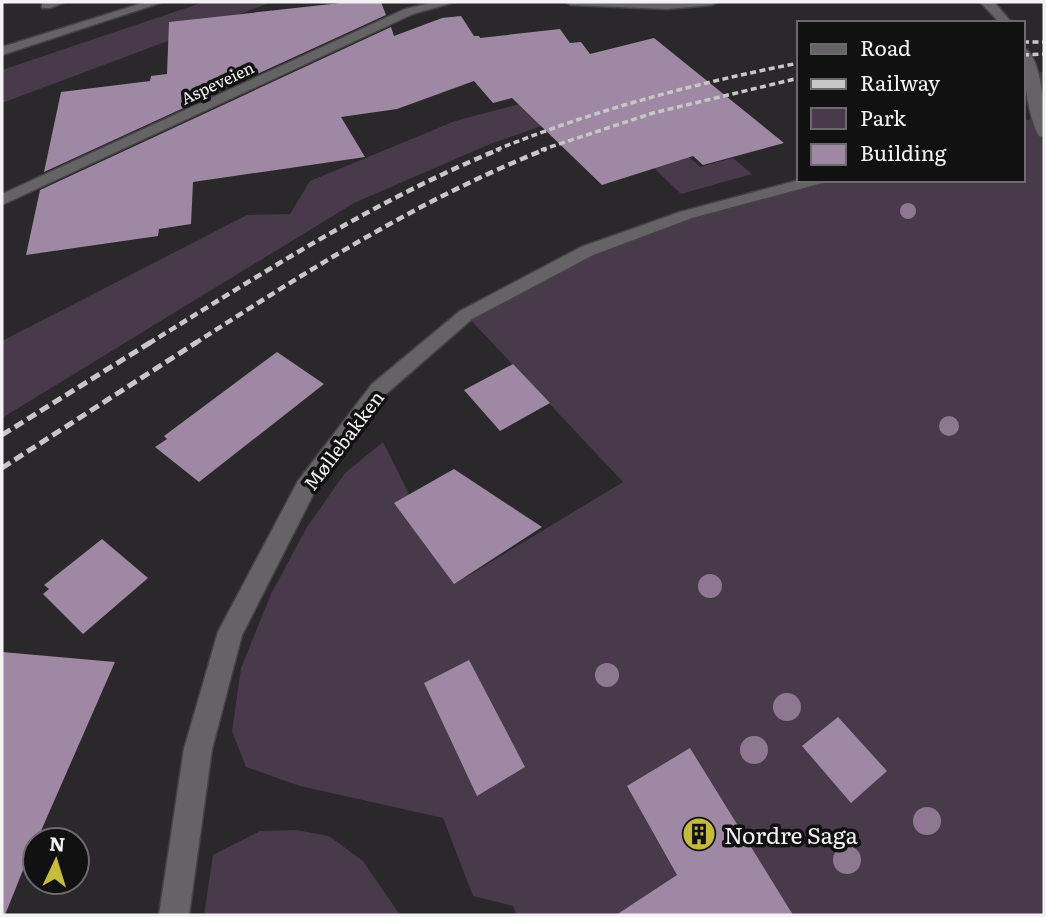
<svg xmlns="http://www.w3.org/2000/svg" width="1046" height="917" font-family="Literata,serif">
  <rect width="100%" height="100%" fill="#2a282a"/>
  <g fill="#483a4a">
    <path d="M204,2H272L2,103V70Z"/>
    <path d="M1044,72V915H517L513,906L473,896L443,818L300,786L246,767L232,731L241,668L271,594L307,527L345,473L383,442L410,496L466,577L623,482L466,315L587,251L818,180H1023V121L1037,118L1034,73Z"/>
    <path d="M666,82L490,144L354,203L2,418V341L247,215L290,214L310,181L455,121L569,91Z"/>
    <path d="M688,156L700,167L733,158L752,174L681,194L652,166Z"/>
    <path d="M296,830L329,836L363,861L400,915H204L213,855L260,831Z"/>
  </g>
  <g fill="#9f88a3">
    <path d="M350,2H381L386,15L44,172L61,92L150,81L151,76L167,74L169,22Z"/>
    <path d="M461,16L474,36H479L480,38L560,29L570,43L581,42L590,54L654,38L784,143L703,165L693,156L602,185L512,98L493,103L474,81L397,109L341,117L365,157L193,182L191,224L159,229L158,236L26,255L40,190L391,27L394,36L442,18Z"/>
    <path d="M277,352L324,384L199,482L155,447L167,439L164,436Z"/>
    <path d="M513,364L550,403L500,431L464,390Z"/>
    <path d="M454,469L542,527L454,584L394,503Z"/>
    <path d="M102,539L148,578L83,634L43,594L49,589L44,585Z"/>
    <path d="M2,652L115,662L37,840H35L5,915H2Z"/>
    <path d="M469,660L525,767L477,796L424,683Z"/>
    <path d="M838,717L887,771L851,803L802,746Z"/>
    <path d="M690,748L793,915H616L677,875L627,786Z"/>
  </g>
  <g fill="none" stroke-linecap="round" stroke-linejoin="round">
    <defs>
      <g id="minor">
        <path d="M48,2H65L50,8H42V4Z"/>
        <path d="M146,2H163L2,55V47Z"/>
        <path d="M435,2H455L413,14L2,205V194L405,9Z"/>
        <path d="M565,2H718L712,5L667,9L571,5Z"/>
        <path d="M980,2L995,3L1012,23H1000Z"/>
        <path d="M1023,47C1043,57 1045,117 1044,137L1039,136C1027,115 1023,72 1023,47Z"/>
        <path d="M799,180H824L822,183L692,218L593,255L472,319L386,394L314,493L242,635L212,749L189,915H159L184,749L218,632L298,481L372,384L460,311L581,247L680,212Z"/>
      </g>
    </defs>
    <use href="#minor" stroke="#444344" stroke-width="3"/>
    <use href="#minor" fill="#656366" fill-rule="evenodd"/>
    <g stroke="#c8c7c8" stroke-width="3.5" stroke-dasharray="6 3.5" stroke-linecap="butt">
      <path d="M1023,42H1044"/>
      <path d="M1023,55L1044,54"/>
      <path d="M496,150C594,110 695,83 799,63"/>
      <path d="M541,150L653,113L799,78"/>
    </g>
    <g stroke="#c8c7c8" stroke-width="4.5" stroke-dasharray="8 4.5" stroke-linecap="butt">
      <path d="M148,344C263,273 375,200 500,149"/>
      <path d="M194,344C307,271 420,199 546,149"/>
    </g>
    <g stroke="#c8c7c8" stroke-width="5" stroke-dasharray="10 5" stroke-linecap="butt">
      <path d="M2,435L151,342"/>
      <path d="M2,468L197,342"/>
    </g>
  </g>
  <g fill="#8e7791">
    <circle cx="908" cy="211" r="8"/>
    <circle cx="949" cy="426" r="10"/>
    <circle cx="710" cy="586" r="12"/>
    <circle cx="607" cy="675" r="12"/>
    <circle cx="787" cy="707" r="14"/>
    <circle cx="754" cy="750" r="14"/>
    <circle cx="927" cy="821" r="14"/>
    <circle cx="847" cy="860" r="14"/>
  </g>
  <defs>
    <symbol id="building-disc" viewBox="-11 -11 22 22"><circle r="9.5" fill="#c7bb3b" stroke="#121112"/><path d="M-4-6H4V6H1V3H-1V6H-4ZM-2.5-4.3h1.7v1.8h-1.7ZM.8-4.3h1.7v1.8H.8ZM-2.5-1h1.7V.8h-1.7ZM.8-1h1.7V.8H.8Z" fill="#111"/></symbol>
  </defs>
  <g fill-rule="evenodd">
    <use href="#building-disc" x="680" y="815" width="38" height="38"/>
  </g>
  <g text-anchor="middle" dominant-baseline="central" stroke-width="7" stroke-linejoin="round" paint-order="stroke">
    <g font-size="16" fill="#f4f3f4" stroke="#121112">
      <text transform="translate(217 82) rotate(-25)">Aspeveien</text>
    </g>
    <g font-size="19" fill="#f4f3f4" stroke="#121112">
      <text transform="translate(343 440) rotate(-53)">Møllebakken</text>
    </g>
    <g font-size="23" fill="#f4f3f4" stroke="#121112" text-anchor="start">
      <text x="724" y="834">Nordre Saga</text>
    </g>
  </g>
  <rect width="1046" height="917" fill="none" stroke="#f4f3f4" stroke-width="7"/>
  <rect x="797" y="21" width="228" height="161" fill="#121112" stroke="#6c6b6c" stroke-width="2"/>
  <rect x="811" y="44" width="35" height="10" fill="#656366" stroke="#6c6b6c" stroke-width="2"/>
  <text x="860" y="56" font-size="21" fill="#f4f3f4">Road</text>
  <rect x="811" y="79" width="35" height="10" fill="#c8c7c8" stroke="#6c6b6c" stroke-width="2"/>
  <text x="860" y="91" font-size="21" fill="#f4f3f4">Railway</text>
  <rect x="811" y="108" width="35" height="21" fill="#483a4a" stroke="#6c6b6c" stroke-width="2"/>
  <text x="860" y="126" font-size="21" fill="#f4f3f4">Park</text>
  <rect x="811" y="144" width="35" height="21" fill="#9f88a3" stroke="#6c6b6c" stroke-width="2"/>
  <text x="860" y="161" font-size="21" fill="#f4f3f4">Building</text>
  <g transform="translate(56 861) rotate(4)"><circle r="33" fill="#121112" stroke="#6c6b6c" stroke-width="2"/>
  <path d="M0-5L12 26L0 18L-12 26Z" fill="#c7bb3b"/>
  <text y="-10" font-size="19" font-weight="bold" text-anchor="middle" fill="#f4f3f4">N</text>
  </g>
</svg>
